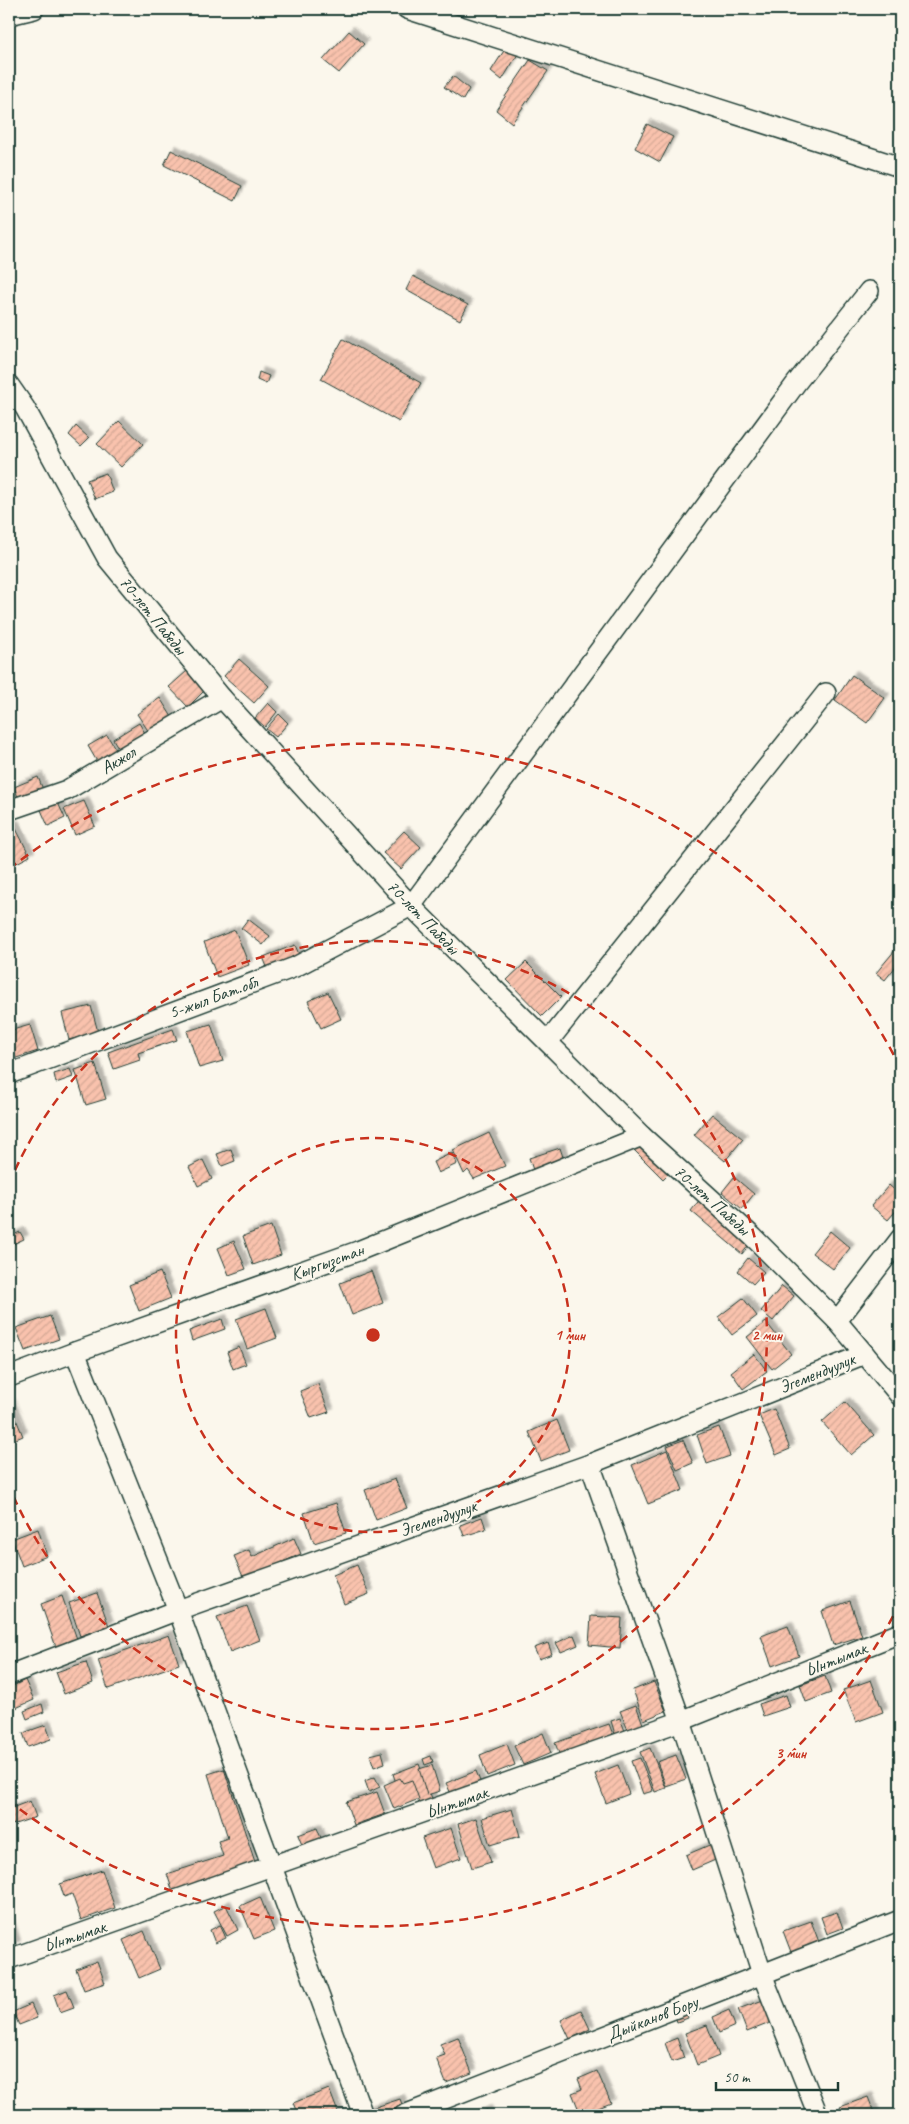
<svg xmlns="http://www.w3.org/2000/svg" width="909" height="2124" font-family="Caveat,sans-serif">
  <defs>
    <pattern id="building-hatch" width="6" height="6" patternUnits="userSpaceOnUse" patternTransform="scale(1.25)"><rect width="6" height="6" fill="#f9c2ad"/><path d="M-1 1l2-2M0 6l6-6M5 7l2-2" fill="none" stroke="#d5a895"/></pattern>
    <filter id="shadow"><feDropShadow dx="4.5" dy="-4.5" stdDeviation="1" flood-color="#0004"/></filter>
  </defs>
  <rect width="100%" height="100%" fill="#fbf7ec"/>
  <filter id="ink" filterUnits="userSpaceOnUse"><feTurbulence type="fractalNoise" baseFrequency=".02" numOctaves="2"/><feDisplacementMap in="SourceGraphic" scale="10" xChannelSelector="R" yChannelSelector="G"/><feConvolveMatrix kernelMatrix="1 2 1 2 8 2 1 2 1" color-interpolation-filters="sRGB"/></filter>
  <g filter="url(#ink)">
    <g fill="url(#building-hatch)" stroke="#1f3d34" filter="url(#shadow)">
      <path d="M349,31L364,44L339,73L323,60Z"/>
      <path d="M507,46L518,54L502,80L491,71Z"/>
      <path d="M530,60L548,71L512,123L496,110Z"/>
      <path d="M453,76L469,89L463,100L444,87Z"/>
      <path d="M647,124L673,137L660,162L635,148Z"/>
      <path d="M171,150L242,186L235,201L164,165Z"/>
      <path d="M413,276L468,305L460,320L406,290Z"/>
      <path d="M343,339L421,383L399,422L321,379Z"/>
      <path d="M259,372L269,376L266,384L257,380Z"/>
      <path d="M119,421L143,444L121,467L97,444Z"/>
      <path d="M76,426L89,438L81,446L69,435Z"/>
      <path d="M106,473L113,492L95,499L87,480Z"/>
      <path d="M239,659L269,686L254,703L224,676Z"/>
      <path d="M187,671L205,690L188,707L169,687Z"/>
      <path d="M852,675L885,698L867,723L835,700Z"/>
      <path d="M160,698L172,717L149,732L137,714Z"/>
      <path d="M268,703L277,712L265,727L255,718Z"/>
      <path d="M279,714L288,723L276,737L266,729Z"/>
      <path d="M139,723L145,733L119,749L113,739Z"/>
      <path d="M107,735L118,753L99,765L88,746Z"/>
      <path d="M38,777L44,792L20,802L14,787Z"/>
      <path d="M13,791L17,803L9,806V793Z"/>
      <path d="M84,801L95,826L75,835L64,809Z"/>
      <path d="M58,803L65,818L48,826L41,810Z"/>
      <path d="M14,825L30,856L9,867V827Z"/>
      <path d="M404,831L421,847L401,869L383,853Z"/>
      <path d="M248,919L270,936L263,945L241,928Z"/>
      <path d="M235,930L249,965L217,977L204,942Z"/>
      <path d="M295,945L301,959L269,972L263,957Z"/>
      <path d="M896,949L900,953V970L896,966L885,980L876,973Z"/>
      <path d="M526,962L561,997L542,1016L507,980Z"/>
      <path d="M328,992L341,1019L321,1028L308,1001Z"/>
      <path d="M91,1006L98,1032L69,1040L62,1013Z"/>
      <path d="M211,1024L223,1061L199,1068L187,1031Z"/>
      <path d="M30,1025L38,1051L10,1060L9,1031Z"/>
      <path d="M173,1029L177,1040L138,1053L140,1060L114,1069L108,1052Z"/>
      <path d="M95,1063L106,1099L86,1105L75,1070Z"/>
      <path d="M70,1069L73,1077L56,1083L54,1074Z"/>
      <path d="M712,1114L743,1139L725,1161L694,1135Z"/>
      <path d="M489,1133L505,1166L474,1179L468,1170L464,1174L453,1150Z"/>
      <path d="M640,1139L671,1171L663,1179L632,1148Z"/>
      <path d="M560,1148L565,1163L534,1173L529,1158Z"/>
      <path d="M231,1149L235,1161L222,1166L217,1154Z"/>
      <path d="M452,1153L457,1164L438,1173L433,1162Z"/>
      <path d="M203,1160L212,1179L198,1186L189,1167Z"/>
      <path d="M734,1177L754,1194L742,1209L722,1192Z"/>
      <path d="M889,1185L900,1195V1206L888,1220L871,1206Z"/>
      <path d="M701,1198L752,1241L742,1254L691,1211Z"/>
      <path d="M271,1226L281,1255L253,1265L243,1236Z"/>
      <path d="M830,1231L850,1248L833,1269L812,1253Z"/>
      <path d="M20,1232L24,1239L9,1246V1237Z"/>
      <path d="M234,1241L246,1269L229,1275L218,1248Z"/>
      <path d="M748,1258L764,1272L753,1284L738,1271Z"/>
      <path d="M371,1271L383,1303L352,1315L340,1283Z"/>
      <path d="M160,1272L171,1298L139,1311L129,1285Z"/>
      <path d="M782,1286L794,1296L773,1321L761,1311Z"/>
      <path d="M743,1298L757,1316L732,1335L718,1317Z"/>
      <path d="M266,1308L277,1338L247,1349L236,1319Z"/>
      <path d="M50,1316L59,1339L25,1351L16,1328Z"/>
      <path d="M222,1319L225,1329L192,1341L189,1331Z"/>
      <path d="M766,1322L791,1354L772,1369L747,1337Z"/>
      <path d="M239,1347L246,1364L233,1369L227,1352Z"/>
      <path d="M754,1354L767,1371L743,1389L731,1372Z"/>
      <path d="M318,1384L329,1412L311,1418L300,1391Z"/>
      <path d="M9,1402L23,1436L9,1442Z"/>
      <path d="M845,1402L874,1435L851,1455L822,1422Z"/>
      <path d="M774,1409L790,1449L776,1455L759,1415Z"/>
      <path d="M557,1420L569,1450L541,1461L529,1432Z"/>
      <path d="M719,1427L730,1456L707,1464L697,1435Z"/>
      <path d="M683,1440L693,1463L677,1470L667,1446Z"/>
      <path d="M667,1450L683,1490L648,1504L632,1465Z"/>
      <path d="M395,1479L407,1508L376,1520L365,1490Z"/>
      <path d="M336,1503L346,1533L314,1543L304,1513Z"/>
      <path d="M482,1517L486,1529L464,1536L460,1525Z"/>
      <path d="M38,1529L47,1556L22,1566L12,1539Z"/>
      <path d="M294,1538L301,1554L244,1579L234,1556L249,1550L252,1557Z"/>
      <path d="M357,1565L369,1594L344,1604L333,1575Z"/>
      <path d="M97,1593L109,1626L80,1636L69,1603Z"/>
      <path d="M62,1596L78,1642L57,1650L41,1604Z"/>
      <path d="M850,1601L862,1636L833,1645L822,1611Z"/>
      <path d="M247,1606L260,1640L230,1652L217,1617Z"/>
      <path d="M591,1616L622,1618L620,1648L589,1645Z"/>
      <path d="M788,1626L799,1656L772,1666L761,1636Z"/>
      <path d="M169,1635L179,1664L108,1689L98,1660Z"/>
      <path d="M574,1635L578,1645L561,1652L556,1643Z"/>
      <path d="M548,1643L552,1654L539,1659L534,1648Z"/>
      <path d="M86,1662L93,1683L64,1694L56,1672Z"/>
      <path d="M825,1676L831,1693L806,1702L800,1685Z"/>
      <path d="M25,1680L34,1700L9,1711V1688Z"/>
      <path d="M871,1680L883,1712L856,1722L843,1690Z"/>
      <path d="M654,1682L666,1711L644,1720L633,1690Z"/>
      <path d="M786,1695L790,1707L763,1716L759,1704Z"/>
      <path d="M42,1704L44,1712L27,1719L24,1711Z"/>
      <path d="M636,1705L643,1724L628,1730L620,1711Z"/>
      <path d="M620,1718L625,1731L615,1734L611,1721Z"/>
      <path d="M609,1724L614,1737L560,1756L555,1743Z"/>
      <path d="M46,1725L51,1739L28,1747L23,1733Z"/>
      <path d="M543,1733L551,1753L523,1765L514,1746Z"/>
      <path d="M507,1744L515,1765L487,1776L480,1755Z"/>
      <path d="M650,1748L666,1788L655,1792L640,1752Z"/>
      <path d="M382,1752L385,1763L374,1767L370,1755Z"/>
      <path d="M676,1755L686,1779L666,1786L657,1762Z"/>
      <path d="M431,1756L433,1762L425,1765L423,1759Z"/>
      <path d="M640,1758L653,1791L643,1794L631,1761Z"/>
      <path d="M419,1764L433,1801L420,1806L412,1786L399,1791L393,1774Z"/>
      <path d="M432,1765L440,1791L427,1795L419,1769Z"/>
      <path d="M618,1765L629,1794L606,1803L595,1774Z"/>
      <path d="M224,1769L257,1868L174,1895L167,1874L223,1856L218,1841L228,1838L208,1774Z"/>
      <path d="M476,1771L481,1784L452,1796L446,1783Z"/>
      <path d="M375,1777L380,1787L369,1792L365,1781Z"/>
      <path d="M400,1778L403,1783L412,1780L419,1799L394,1809L384,1785Z"/>
      <path d="M377,1792L385,1814L354,1825L346,1802Z"/>
      <path d="M30,1801L36,1817L9,1826V1809Z"/>
      <path d="M512,1809L520,1836L490,1845L482,1818Z"/>
      <path d="M476,1818L491,1862L472,1868L458,1824Z"/>
      <path d="M317,1828L323,1843L304,1850L298,1835Z"/>
      <path d="M451,1828L461,1858L433,1868L422,1838Z"/>
      <path d="M714,1843L720,1858L692,1870L686,1855Z"/>
      <path d="M102,1870L115,1908L81,1920L72,1894L64,1897L60,1884Z"/>
      <path d="M260,1897L274,1931L254,1939L240,1906Z"/>
      <path d="M226,1905L238,1930L227,1936L214,1911Z"/>
      <path d="M837,1912L843,1928L827,1934L821,1917Z"/>
      <path d="M811,1921L819,1942L791,1952L783,1931Z"/>
      <path d="M9,1923L16,1945L9,1948Z"/>
      <path d="M220,1925L226,1938L215,1943L210,1930Z"/>
      <path d="M144,1931L160,1969L139,1978L123,1940Z"/>
      <path d="M97,1961L105,1983L84,1990L76,1969Z"/>
      <path d="M67,1990L74,2007L60,2012L54,1995Z"/>
      <path d="M766,1999L775,2021L747,2032L738,2009Z"/>
      <path d="M31,2004L37,2018L19,2025L13,2012Z"/>
      <path d="M581,2010L590,2029L570,2039L561,2020Z"/>
      <path d="M729,2010L735,2026L719,2033L713,2017Z"/>
      <path d="M686,2012L688,2018L677,2022L675,2016Z"/>
      <path d="M707,2025L719,2056L697,2065L685,2033Z"/>
      <path d="M458,2037L472,2073L446,2083L436,2058L445,2055L440,2044Z"/>
      <path d="M677,2038L684,2058L672,2062L665,2043Z"/>
      <path d="M597,2071L611,2103L581,2115L572,2093L582,2089L578,2079Z"/>
      <path d="M329,2089L339,2115H298L293,2103Z"/>
      <path d="M868,2097L875,2115H843L840,2107Z"/>
      <path d="M400,2099L403,2107L379,2115H369L367,2110Z"/>
      <path d="M487,2110L489,2115H474Z"/>
    </g>
    <g fill="none" stroke-linecap="round" stroke-linejoin="round">
      <defs>
        <g id="minor">
          <path d="M407,9L900,167"/>
          <path d="M9,15L34,9"/>
          <path d="M9,385L25,408L107,558L222,698L411,906L642,1136L753,1237L837,1321L900,1396"/>
          <path d="M9,810L67,790L222,698"/>
          <path d="M548,1042L826,693"/>
          <path d="M9,1074L295,967L411,906L797,382L869,291"/>
          <path d="M837,1321L900,1239"/>
          <path d="M75,1352L178,1610L363,2115"/>
          <path d="M9,1377L75,1352L358,1251L642,1136"/>
          <path d="M590,1464L681,1721L762,1974L818,2115"/>
          <path d="M9,1675L178,1610L590,1464L865,1354"/>
          <path d="M9,1959L681,1721L900,1633"/>
          <path d="M404,2115L900,1920"/>
        </g>
      </defs>
      <use href="#minor" stroke="#1f3d34" stroke-width="22"/>
      <use href="#minor" stroke="#fbf7ec" stroke-width="19"/>
    </g>
  </g>
  <g fill="none" stroke="#c8321e" stroke-width="2.5" stroke-dasharray="9 6">
    <circle cx="373" cy="1335" r="197"/>
    <path d="M9 1184A394 394 0 1 1 9 1486"/>
    <path d="M900 1603A591 591 0 0 1 9 1801M9 869A591 591 0 0 1 900 1067"/>
  </g>
  <g text-anchor="middle" dominant-baseline="central" stroke-width="4" stroke-linejoin="round" paint-order="stroke">
    <g font-size="18" fill="#1f3d34" stroke="#fbf7ec">
      <text transform="translate(153 615) rotate(51)">70-лет Пабеды</text>
      <text transform="translate(118 760) rotate(-31)">Акжол</text>
      <text transform="translate(423 917) rotate(46)">70-лет Пабеды</text>
      <text transform="translate(213 997) rotate(-20)">5-жыл Бат.обл</text>
      <text transform="translate(712 1200) rotate(42)">70-лет Пабеды</text>
      <text transform="translate(327 1262) rotate(-20)">Кыргызстан</text>
      <text transform="translate(817 1373) rotate(-22)">Эгемендуулук</text>
      <text transform="translate(438 1518) rotate(-19)">Эгемендуулук</text>
      <text transform="translate(836 1659) rotate(-22)">Ынтымак</text>
      <text transform="translate(457 1802) rotate(-20)">Ынтымак</text>
      <text transform="translate(75 1936) rotate(-19)">Ынтымак</text>
      <text transform="translate(652 2018) rotate(-21)">Дыйканов Бору</text>
    </g>
  </g>
  <circle cx="373" cy="1335" r="8" fill="#c8321e" stroke="#fbf7ec" stroke-width="2.5"/>
  <g font-size="15" text-anchor="middle" font-weight="bold" fill="#c8321e" stroke="#fbf7ec" stroke-width="4" stroke-linejoin="round" paint-order="stroke">
    <text x="570" y="1340">1 мин</text>
    <text x="767" y="1340">2 мин</text>
    <text x="791" y="1758">3 мин</text>
  </g>
  <rect width="909" height="2124" fill="none" stroke="#fbf7ec" stroke-width="30"/>
  <rect x="15" y="15" width="879" height="2094" fill="none" stroke="#1f3d34" stroke-width="2" filter="url(#ink)"/>
  <path d="M716 2082v8h122v-8" fill="none" stroke="#1f3d34" stroke-width="2.5"/>
  <text x="724" y="2082" font-size="15" fill="#1f3d34" stroke="#fbf7ec" stroke-width="4" paint-order="stroke">50 m</text>
</svg>
